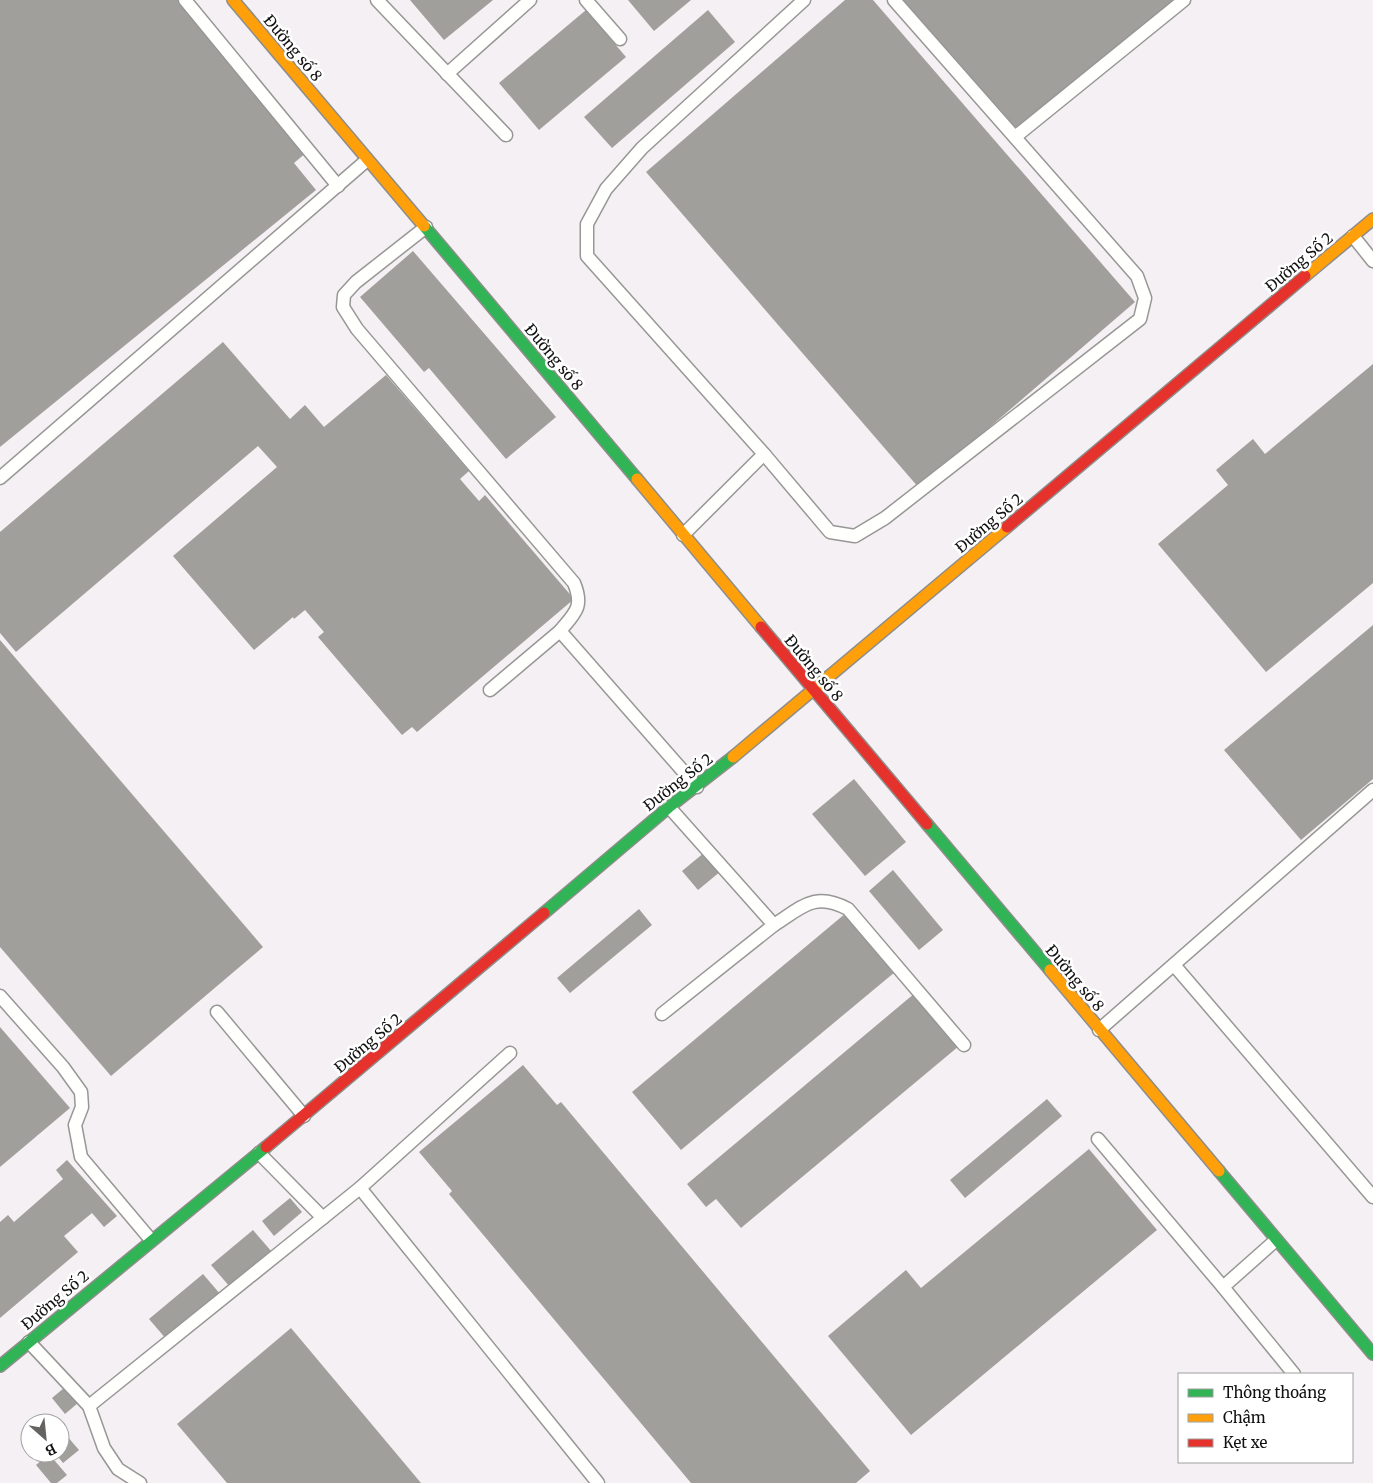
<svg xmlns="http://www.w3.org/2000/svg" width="1373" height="1483" font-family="Merriweather,serif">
  <rect width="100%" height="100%" fill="#fdfcf7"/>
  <path fill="#f5f0f3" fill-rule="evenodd" d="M0,0H1373V1483H0ZM1179,1374H1352V1462H1179ZM30,1423H60V1453H30Z"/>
  <g fill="#a19f9c">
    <path d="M0,0H180L307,152L294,163L316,190L0,447Z"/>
    <path d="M410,0H493L444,40Z"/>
    <path d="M628,0H691L654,31Z"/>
    <path d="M845,0H873L1135,302L919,488L646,172Z"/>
    <path d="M896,0H1173L1015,137Z"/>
    <path d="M586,10L626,57L539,130L499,83Z"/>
    <path d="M708,10L735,42L612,148L584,117Z"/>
    <path d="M413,251L556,417L506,459L429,368L424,372L360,297Z"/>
    <path d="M223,342L290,419L305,405L324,427L386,375L469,471L460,479L479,501L485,495L574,599L417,732L412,727L402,735L318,637L324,632L305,610L294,619L293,617L254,650L173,556L277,467L258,446L16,652L0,633V532Z"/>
    <path d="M1373,364V583L1266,672L1158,544L1228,485L1216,470L1253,439L1265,454Z"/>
    <path d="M1373,625V779L1301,840L1224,750Z"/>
    <path d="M0,640L263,947L111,1076L0,947Z"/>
    <path d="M854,779L906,842L865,876L812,814Z"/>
    <path d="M705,852L721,871L698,890L682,871Z"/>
    <path d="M893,870L943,930L919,950L869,891Z"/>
    <path d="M639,909L652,925L570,993L557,978Z"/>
    <path d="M846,913L895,972L681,1150L632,1092Z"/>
    <path d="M915,993L959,1046L741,1228L716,1199L706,1207L687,1184Z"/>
    <path d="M0,1027L70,1108L0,1167Z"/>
    <path d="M523,1065L557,1105L561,1102L870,1471L856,1483H691L449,1194L452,1191L419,1152Z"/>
    <path d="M1047,1099L1062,1116L965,1198L950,1180Z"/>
    <path d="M1089,1149L1157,1230L911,1435L828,1336L906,1270L921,1288Z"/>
    <path d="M67,1160L117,1216L104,1227L92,1213L64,1236L78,1252L0,1318V1222L8,1215L14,1222L63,1179L56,1170Z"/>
    <path d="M290,1198L302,1212L274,1236L262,1221Z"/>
    <path d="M253,1230L272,1252L230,1287L211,1265Z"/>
    <path d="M203,1274L221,1295L167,1340L149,1319Z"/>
    <path d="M291,1328L421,1483H227L177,1424Z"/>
    <path d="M64,1388L78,1403L65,1414L52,1398Z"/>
    <path d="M60,1428L79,1450L63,1463L55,1453H60Z"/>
    <path d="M49,1454L67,1475L57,1483H51L36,1465Z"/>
  </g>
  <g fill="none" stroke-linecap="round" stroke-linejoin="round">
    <defs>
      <g id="lane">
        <path d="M185,0L338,186"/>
        <path d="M377,0L506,135"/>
        <path d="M586,0L620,39"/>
        <path d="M447,74L530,0"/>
        <path d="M1015,137L1184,0"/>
        <path d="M426,227L356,282L344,295L343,307L357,329L574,583C584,607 575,613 560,631"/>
        <path d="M1353,236L1373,261"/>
        <path d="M764,454L830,532L855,536L885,518L1140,319L1145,298L1137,276L894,0"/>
        <path d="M0,478L367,160"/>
        <path d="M683,535L764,454L587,256V224L606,189L642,148L804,0"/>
        <path d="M490,690L560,631L697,787"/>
        <path d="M774,925C802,907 815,891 848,909L964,1045"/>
        <path d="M1174,965L1373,1197"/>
        <path d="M0,996L63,1067L81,1092L82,1107L75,1125L81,1157L151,1240"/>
        <path d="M217,1012L304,1116"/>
        <path d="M662,1014L774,925L669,807"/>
        <path d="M1099,1030L1373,790"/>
        <path d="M1098,1139L1223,1287"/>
        <path d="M259,1153L323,1218"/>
        <path d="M360,1188L510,1053"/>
        <path d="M1276,1240L1223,1287L1294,1374"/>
        <path d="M29,1342L89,1406L104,1448L118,1469L140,1483"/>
        <path d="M89,1406L360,1188L598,1483"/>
      </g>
      <g id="fast">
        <path d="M424,226L637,479"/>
        <path d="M927,824L1050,970"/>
        <path d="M544,913L669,807L733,757"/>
        <path d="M1219,1171L1373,1354"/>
        <path d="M0,1366L266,1147"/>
      </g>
      <g id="slow">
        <path d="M233,0L424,226"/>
        <path d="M1305,276L1373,219"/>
        <path d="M637,479L761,627"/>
        <path d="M733,757L1007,527"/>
        <path d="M1050,970L1219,1171"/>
      </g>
      <g id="jam">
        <path d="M1007,527L1305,276"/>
        <path d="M761,627L927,824"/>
        <path d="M266,1147L544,913"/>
      </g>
    </defs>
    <use href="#lane" stroke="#979795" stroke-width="15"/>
    <use href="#fast" stroke="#8e8d8b" stroke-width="14"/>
    <use href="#slow" stroke="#8e8d8b" stroke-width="14"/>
    <use href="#jam" stroke="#8e8d8b" stroke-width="14"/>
    <use href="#lane" stroke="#fffffe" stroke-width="12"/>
    <use href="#fast" stroke="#30b455" stroke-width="11"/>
    <use href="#slow" stroke="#ff9f0a" stroke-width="11"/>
    <use href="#jam" stroke="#e5322d" stroke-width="11"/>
  </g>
  <g text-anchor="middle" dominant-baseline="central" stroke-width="5" stroke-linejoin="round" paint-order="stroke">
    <g font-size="15" fill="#111" stroke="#fff">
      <text transform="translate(293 48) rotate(50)">Đường số 8</text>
      <text transform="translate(1299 262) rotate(-40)">Đường Số 2</text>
      <text transform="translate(554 357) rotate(50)">Đường số 8</text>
      <text transform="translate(989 523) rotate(-40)">Đường Số 2</text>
      <text transform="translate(814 668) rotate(50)">Đường số 8</text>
      <text transform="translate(678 782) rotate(-38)">Đường Số 2</text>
      <text transform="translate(1075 978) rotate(50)">Đường số 8</text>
      <text transform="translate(368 1043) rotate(-40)">Đường Số 2</text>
      <text transform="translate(55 1300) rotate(-40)">Đường Số 2</text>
    </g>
  </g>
  <rect x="1178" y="1373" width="175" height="90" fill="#ffffff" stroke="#a0a0a0"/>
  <rect x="1188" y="1389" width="25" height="8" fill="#30b455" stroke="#a0a0a0"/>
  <text x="1223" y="1398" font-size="15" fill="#111111">Thông thoáng</text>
  <rect x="1188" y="1414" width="25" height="8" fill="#ff9f0a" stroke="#a0a0a0"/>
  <text x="1223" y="1423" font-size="15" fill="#111111">Chậm</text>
  <rect x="1188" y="1439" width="25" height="8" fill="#e5322d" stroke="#a0a0a0"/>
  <text x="1223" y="1448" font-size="15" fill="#111111">Kẹt xe</text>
  <g transform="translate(45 1438) rotate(153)"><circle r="24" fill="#ffffff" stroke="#a0a0a0"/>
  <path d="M0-4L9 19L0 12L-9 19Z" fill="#646362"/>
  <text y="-8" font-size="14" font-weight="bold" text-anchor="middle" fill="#111111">B</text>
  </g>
</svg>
